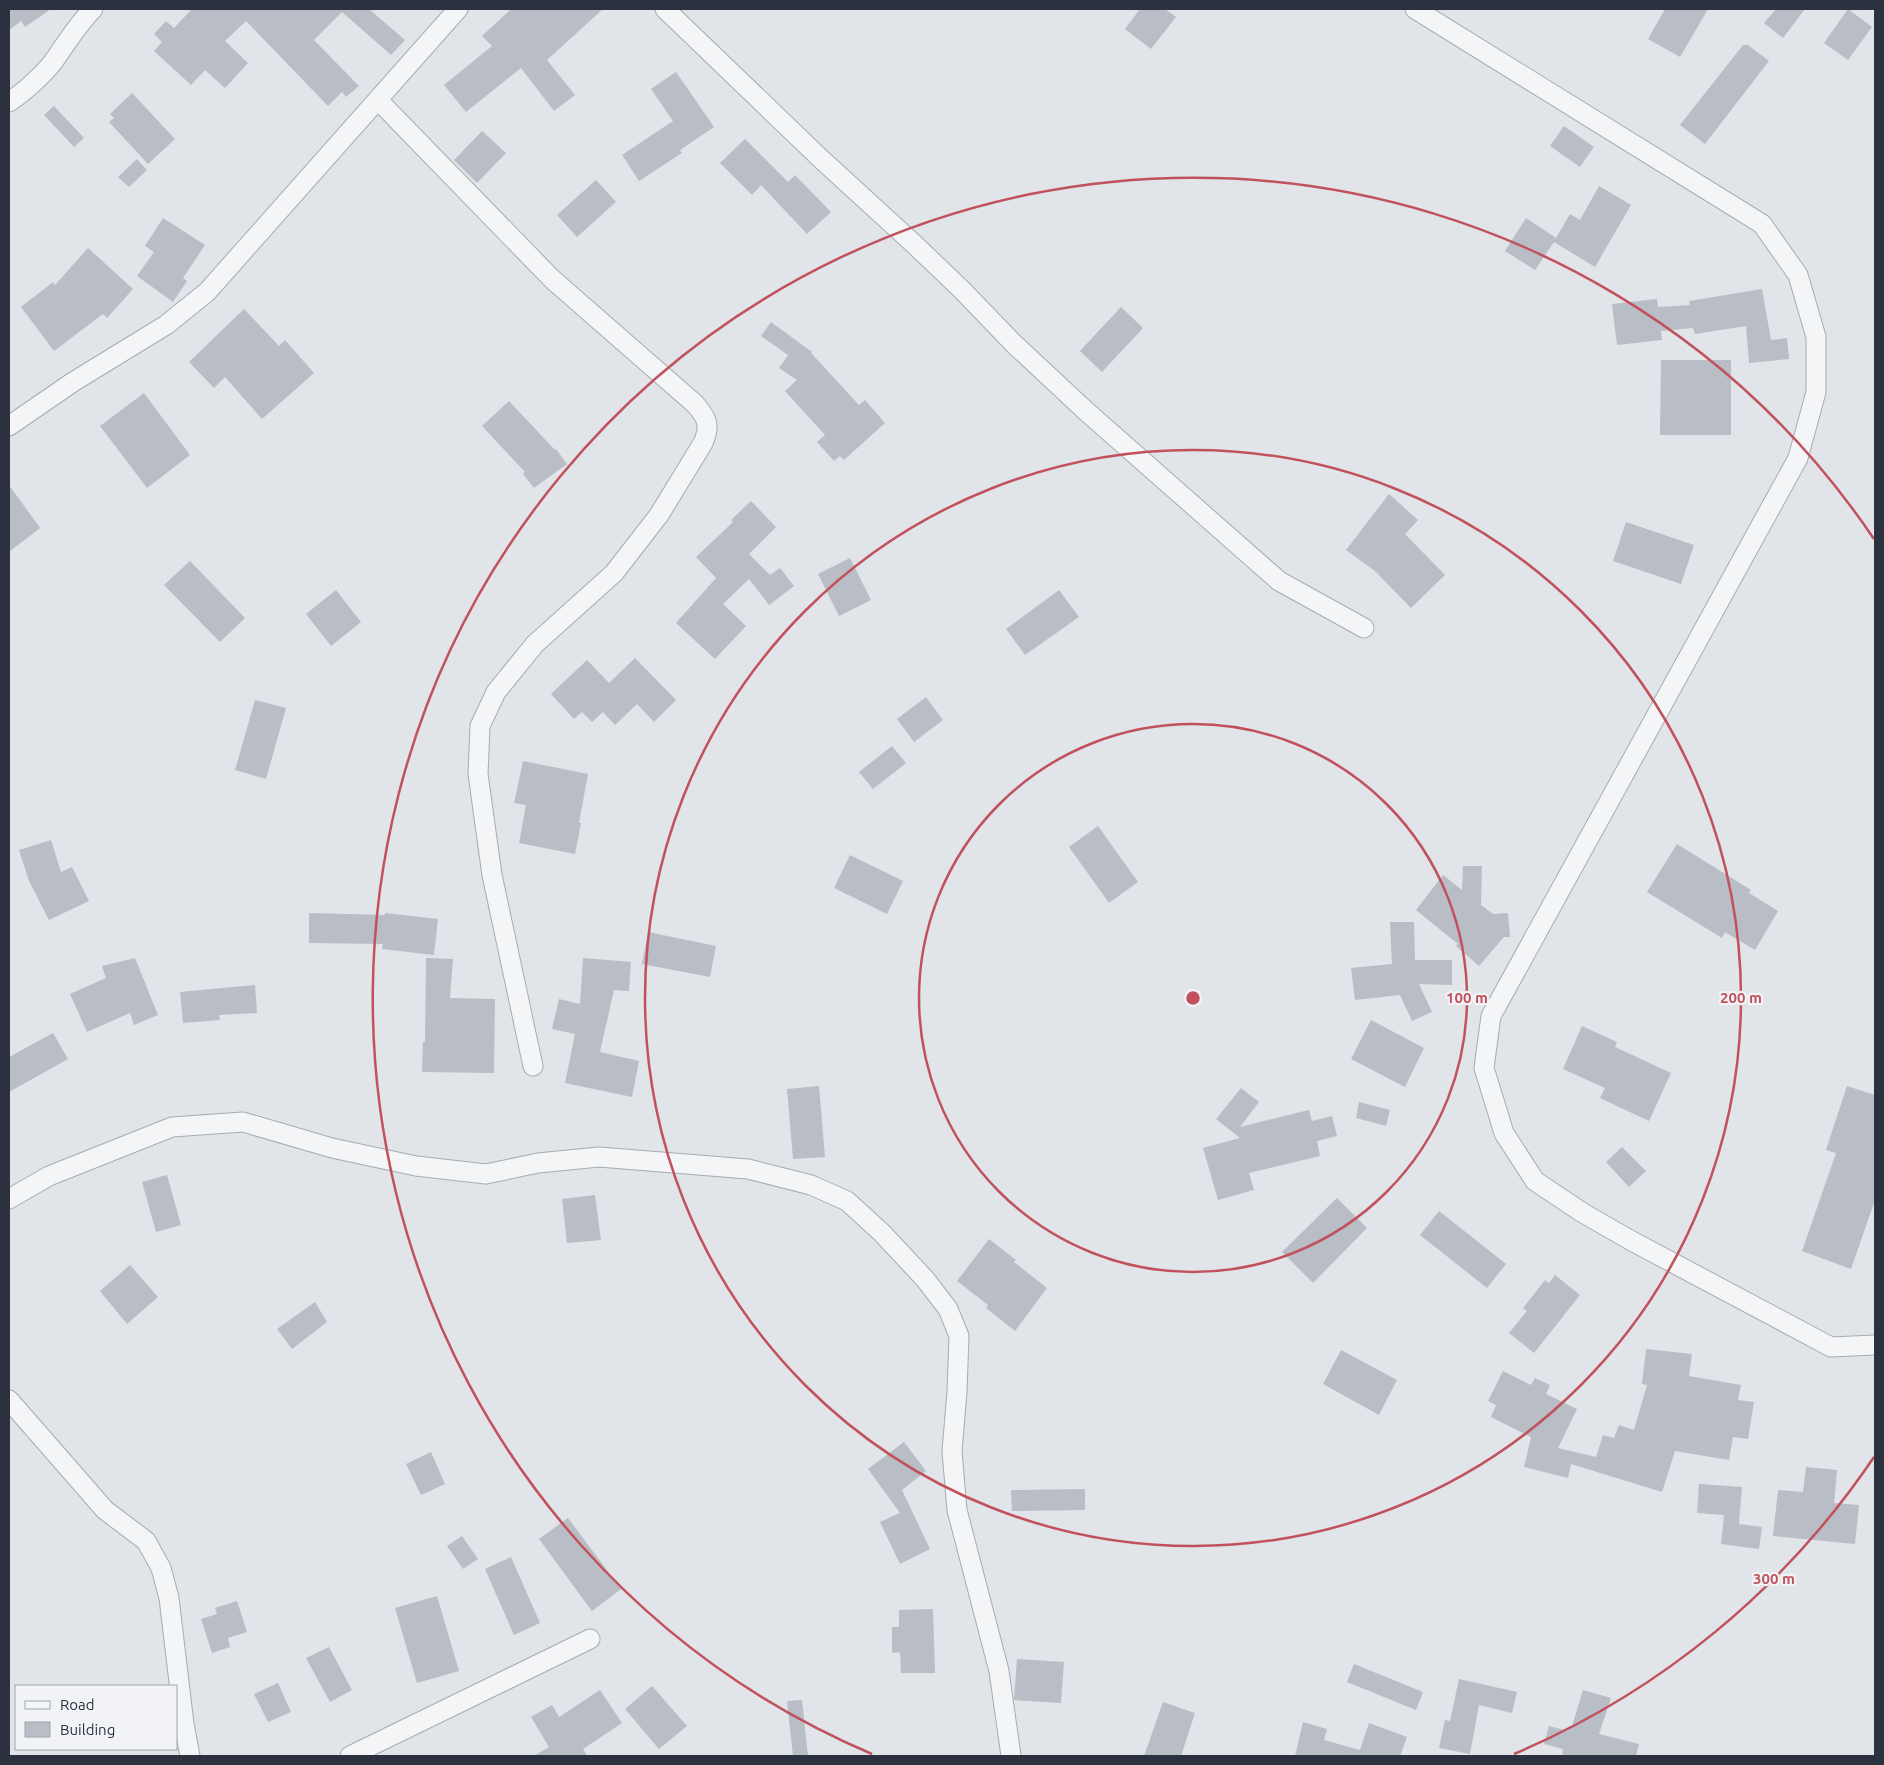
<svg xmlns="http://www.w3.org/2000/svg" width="1884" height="1765" font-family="Ubuntu,sans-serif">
  <rect width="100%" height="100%" fill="#e1e4e8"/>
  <g fill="#b9bdc5">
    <path d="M9,9H51L25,27L21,21L9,30Z"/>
    <path d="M192,9H369L405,40L391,55L342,12L314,40L359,86L346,97L342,92L328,106L246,21L225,41L248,63L225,88L205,70L191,85L154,51L162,42L154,34L166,21L174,28Z"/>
    <path d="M511,9H603L547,60L575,95L554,111L521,68L466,112L444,85L492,46L482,36Z"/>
    <path d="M1140,9H1165L1176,17L1151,49L1125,29Z"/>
    <path d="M1665,9H1708L1680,57L1648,39Z"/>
    <path d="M1776,9H1805L1783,38L1764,23Z"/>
    <path d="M1848,9L1872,27L1848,60L1824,43Z"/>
    <path d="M1743,45H1748L1769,61L1705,144L1680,125Z"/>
    <path d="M676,72L714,127L680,150L682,153L639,181L622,155L673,121L651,89Z"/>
    <path d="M132,93L175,139L148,164L109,122L114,118L110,114Z"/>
    <path d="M54,106L84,138L74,147L44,115Z"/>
    <path d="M1564,126L1594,147L1580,167L1550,146Z"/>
    <path d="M482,131L506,153L477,183L454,160Z"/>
    <path d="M745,139L788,182L795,175L831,212L807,234L761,185L752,195L720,163Z"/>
    <path d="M137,159L147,170L129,187L118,177Z"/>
    <path d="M596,180L616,202L577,237L557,215Z"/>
    <path d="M1599,186L1631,205L1595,267L1554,242L1535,270L1505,251L1526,218L1556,238L1570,214L1580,220Z"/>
    <path d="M163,218L205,245L183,278L187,281L173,302L137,276L154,252L145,246Z"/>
    <path d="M88,248L133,289L107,318L103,314L54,351L21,307L53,282L55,285Z"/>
    <path d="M1762,289L1771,340L1787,338L1789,359L1749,363L1746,326L1695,334L1693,328L1661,331L1662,340L1617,345L1612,304L1657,299L1658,307L1690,305L1689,301Z"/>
    <path d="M1121,307L1143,328L1102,372L1080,351Z"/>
    <path d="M244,309L279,346L285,340L314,373L262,419L225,377L214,388L189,362Z"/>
    <path d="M771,322L812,352L811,353L859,405L865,400L885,423L844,460L840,456L834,461L817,442L825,435L785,391L797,380L779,368L788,355L761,336Z"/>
    <path d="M1661,360H1731V435H1660Z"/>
    <path d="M144,393L190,455L147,488L100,426Z"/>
    <path d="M509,401L555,450L556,449L567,464L534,488L523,474L525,472L482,426Z"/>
    <path d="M9,485L40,528L9,552Z"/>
    <path d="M1389,494L1418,520L1405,534L1445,575L1411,608L1375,571L1346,550Z"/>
    <path d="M751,501L776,527L749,554L770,575L780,568L794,586L769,605L749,579L723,604L746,626L715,659L676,623L716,578L696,557L733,522L731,520Z"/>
    <path d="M1626,522L1694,545L1681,584L1613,561Z"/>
    <path d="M850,558L871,600L839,616L818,574Z"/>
    <path d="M190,561L245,618L220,642L164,585Z"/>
    <path d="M336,590L361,622L331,646L306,614Z"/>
    <path d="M1059,590L1079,617L1025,655L1006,629Z"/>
    <path d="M635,658L676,700L654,722L637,704L615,725L603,712L592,722L582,712L574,719L551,694L587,660L609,683Z"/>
    <path d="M926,697L943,720L914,742L897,719Z"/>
    <path d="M255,700L286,708L266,779L235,770Z"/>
    <path d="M892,746L906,763L873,789L859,772Z"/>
    <path d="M523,761L588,774L579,823H581L575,854L519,843L526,805L514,803Z"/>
    <path d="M1098,826L1138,882L1109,903L1069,847Z"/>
    <path d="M51,840L61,872L72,867L89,901L49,920L29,881L19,850Z"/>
    <path d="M1677,844L1751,890L1749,893L1778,911L1755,950L1725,932L1722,938L1647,892Z"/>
    <path d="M850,855L903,881L887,914L834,888Z"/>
    <path d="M1463,866H1482L1481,905L1493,914L1508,913L1510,937H1504L1479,966L1456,946L1458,944L1416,910L1443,875L1462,890Z"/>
    <path d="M309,913L385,915V913L438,919L434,955L382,949L383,944L309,943Z"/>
    <path d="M1390,922H1414L1415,960H1452V985L1419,984L1432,1012L1412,1021L1400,995L1355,1000L1351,968L1392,964Z"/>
    <path d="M648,932L716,946L710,977L642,964Z"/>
    <path d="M135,958L158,1015L134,1025L130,1013L87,1032L70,994L106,978L102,966Z"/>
    <path d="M426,958L453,959L450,998L495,999L494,1073L422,1072L423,1042H425Z"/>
    <path d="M583,958L631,962L629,991L614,990L600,1052L639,1061L632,1097L565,1083L575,1034L552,1029L559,999L580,1004Z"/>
    <path d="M255,985L257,1013L219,1015L220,1020L183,1023L180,992Z"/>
    <path d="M1371,1020L1424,1048L1405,1087L1351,1059Z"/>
    <path d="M1582,1026L1617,1042L1615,1047L1671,1073L1649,1121L1600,1098L1605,1088L1563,1069Z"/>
    <path d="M53,1033L68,1059L9,1092V1057Z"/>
    <path d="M819,1086L825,1157L793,1159L787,1089Z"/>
    <path d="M1847,1086L1875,1095V1200L1851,1269L1802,1251L1836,1153L1826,1150Z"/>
    <path d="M1241,1088L1259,1102L1240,1127L1309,1110L1312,1121L1332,1116L1337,1136L1317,1141L1320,1156L1249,1173L1254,1190L1218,1200L1203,1148L1240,1138L1216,1119Z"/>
    <path d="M1359,1102L1390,1110L1386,1126L1356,1118Z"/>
    <path d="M1622,1147L1646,1171L1629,1187L1606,1162Z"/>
    <path d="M167,1175L181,1225L156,1232L142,1182Z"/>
    <path d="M595,1195L601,1240L567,1243L562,1199Z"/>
    <path d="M1337,1198L1367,1228L1313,1283L1282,1252Z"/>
    <path d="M1439,1211L1506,1264L1487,1288L1420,1235Z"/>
    <path d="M989,1239L1016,1260L1014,1262L1047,1288L1015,1331L986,1308L988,1305L957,1281Z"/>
    <path d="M130,1265L158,1297L127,1324L100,1291Z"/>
    <path d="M1555,1275L1580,1295L1534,1353L1509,1333L1527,1311L1523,1308L1545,1280L1549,1283Z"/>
    <path d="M315,1302L327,1322L292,1349L277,1329Z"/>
    <path d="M1646,1349L1692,1354L1689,1376L1741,1385L1738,1400L1754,1402L1748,1439L1733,1437L1729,1460L1675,1451L1662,1492L1571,1464L1568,1478L1524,1467L1531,1437L1491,1417L1496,1405L1488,1401L1503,1371L1531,1385L1535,1378L1550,1385L1546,1394L1577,1409L1558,1448L1596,1457L1603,1435L1614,1438L1619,1425L1634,1430L1647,1385L1642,1384Z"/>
    <path d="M1341,1350L1397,1380L1379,1415L1323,1384Z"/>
    <path d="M904,1442L926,1471L902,1490L930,1549L900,1564L880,1522L900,1513L868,1469Z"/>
    <path d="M431,1452L445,1484L421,1495L406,1464Z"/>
    <path d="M1806,1467L1837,1470L1834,1503L1859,1505L1855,1544L1773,1536L1778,1490L1803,1492Z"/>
    <path d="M1699,1484L1742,1487L1739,1524L1762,1527L1759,1549L1721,1544L1724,1515L1697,1513Z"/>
    <path d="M1085,1489V1510L1012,1511L1011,1490Z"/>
    <path d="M568,1518L621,1589L592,1611L539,1539Z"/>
    <path d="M462,1536L478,1559L463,1569L447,1546Z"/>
    <path d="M511,1557L540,1623L514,1635L485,1569Z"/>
    <path d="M437,1596L459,1671L417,1683L395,1608Z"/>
    <path d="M237,1601L247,1632L228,1638L230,1647L212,1653L201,1619L217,1614L215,1608Z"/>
    <path d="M933,1609L935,1673H901L900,1652L892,1653V1627H899V1610Z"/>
    <path d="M329,1647L352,1690L330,1702L306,1658Z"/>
    <path d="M1017,1659L1064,1662L1061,1703L1014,1700Z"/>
    <path d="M1354,1664L1423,1692L1416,1710L1347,1682Z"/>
    <path d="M1459,1679L1517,1692L1512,1713L1479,1705L1470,1754L1439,1748L1445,1720L1450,1721Z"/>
    <path d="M278,1683L291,1712L268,1722L254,1694Z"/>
    <path d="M652,1686L687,1726L659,1749L625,1709Z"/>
    <path d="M600,1690L622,1723L583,1749L587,1756H534L549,1747L531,1717L552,1705L559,1717Z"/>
    <path d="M1583,1690L1611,1698L1599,1734L1639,1744L1636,1756H1562L1563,1749L1544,1744L1549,1726L1568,1731L1569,1726H1572Z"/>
    <path d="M802,1700L808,1756H793L787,1701Z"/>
    <path d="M1163,1702L1195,1713L1181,1756H1144Z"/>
    <path d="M1303,1722L1327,1729L1324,1740L1360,1750L1369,1723L1407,1737L1400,1756H1295Z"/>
  </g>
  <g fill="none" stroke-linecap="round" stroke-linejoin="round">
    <defs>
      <g id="minor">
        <path d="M665,9L820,158L915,245L962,290L1013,343L1087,412L1279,581L1364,628"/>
        <path d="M1415,9L1762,224L1798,275L1816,337V392L1798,458L1491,1016L1484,1068L1504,1133L1535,1181L1583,1213L1630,1240L1831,1347L1875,1345"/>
        <path d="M378,100L552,279L695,404C707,418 711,425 703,443L659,515L614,573L535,644L496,692L480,726L478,774L492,875L533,1066"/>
        <path d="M9,102C23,93 43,75 53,62C66,44 77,25 93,9"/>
        <path d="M9,426L73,382L166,325L207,292L458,9"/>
        <path d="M9,1199L49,1176L172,1127L243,1122L332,1148L416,1166L486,1174L538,1163L599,1157L748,1169L811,1185L847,1201L882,1233L925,1279L948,1309L959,1336L957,1392L952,1451L957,1510L999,1671L1011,1756"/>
        <path d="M9,1400L105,1510L146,1541L161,1568L169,1598L184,1724L190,1756"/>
        <path d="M350,1756L590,1639"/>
      </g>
    </defs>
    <use href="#minor" stroke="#a7abb2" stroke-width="21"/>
    <use href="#minor" stroke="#f3f5f7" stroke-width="19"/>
  </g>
  <g fill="none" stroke="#c1525d" stroke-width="2.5">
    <circle cx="1193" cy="998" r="274"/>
    <circle cx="1193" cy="998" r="548"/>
    <path d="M1874 1457A821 821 0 0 1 1514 1754M872 1754A821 821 0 1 1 1874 539"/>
  </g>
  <circle cx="1193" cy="998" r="8" fill="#c1525d" stroke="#f1f3f6" stroke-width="2.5"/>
  <g font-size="15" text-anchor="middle" font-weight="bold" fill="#c1525d" stroke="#f1f3f6" stroke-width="4.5" stroke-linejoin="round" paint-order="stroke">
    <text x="1467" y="1003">100 m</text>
    <text x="1741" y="1003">200 m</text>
    <text x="1774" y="1584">300 m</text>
  </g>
  <rect width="1884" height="1765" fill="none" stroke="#2b313f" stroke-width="20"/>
  <rect x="15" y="1685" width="162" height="65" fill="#f1f3f6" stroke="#a2a5ad"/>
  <rect x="25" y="1701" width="25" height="8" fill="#f3f5f7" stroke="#a2a5ad"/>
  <text x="60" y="1710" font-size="15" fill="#2b313f">Road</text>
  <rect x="25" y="1722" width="25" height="15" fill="#b9bdc5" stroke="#a2a5ad"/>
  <text x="60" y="1735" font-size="15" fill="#2b313f">Building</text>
</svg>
